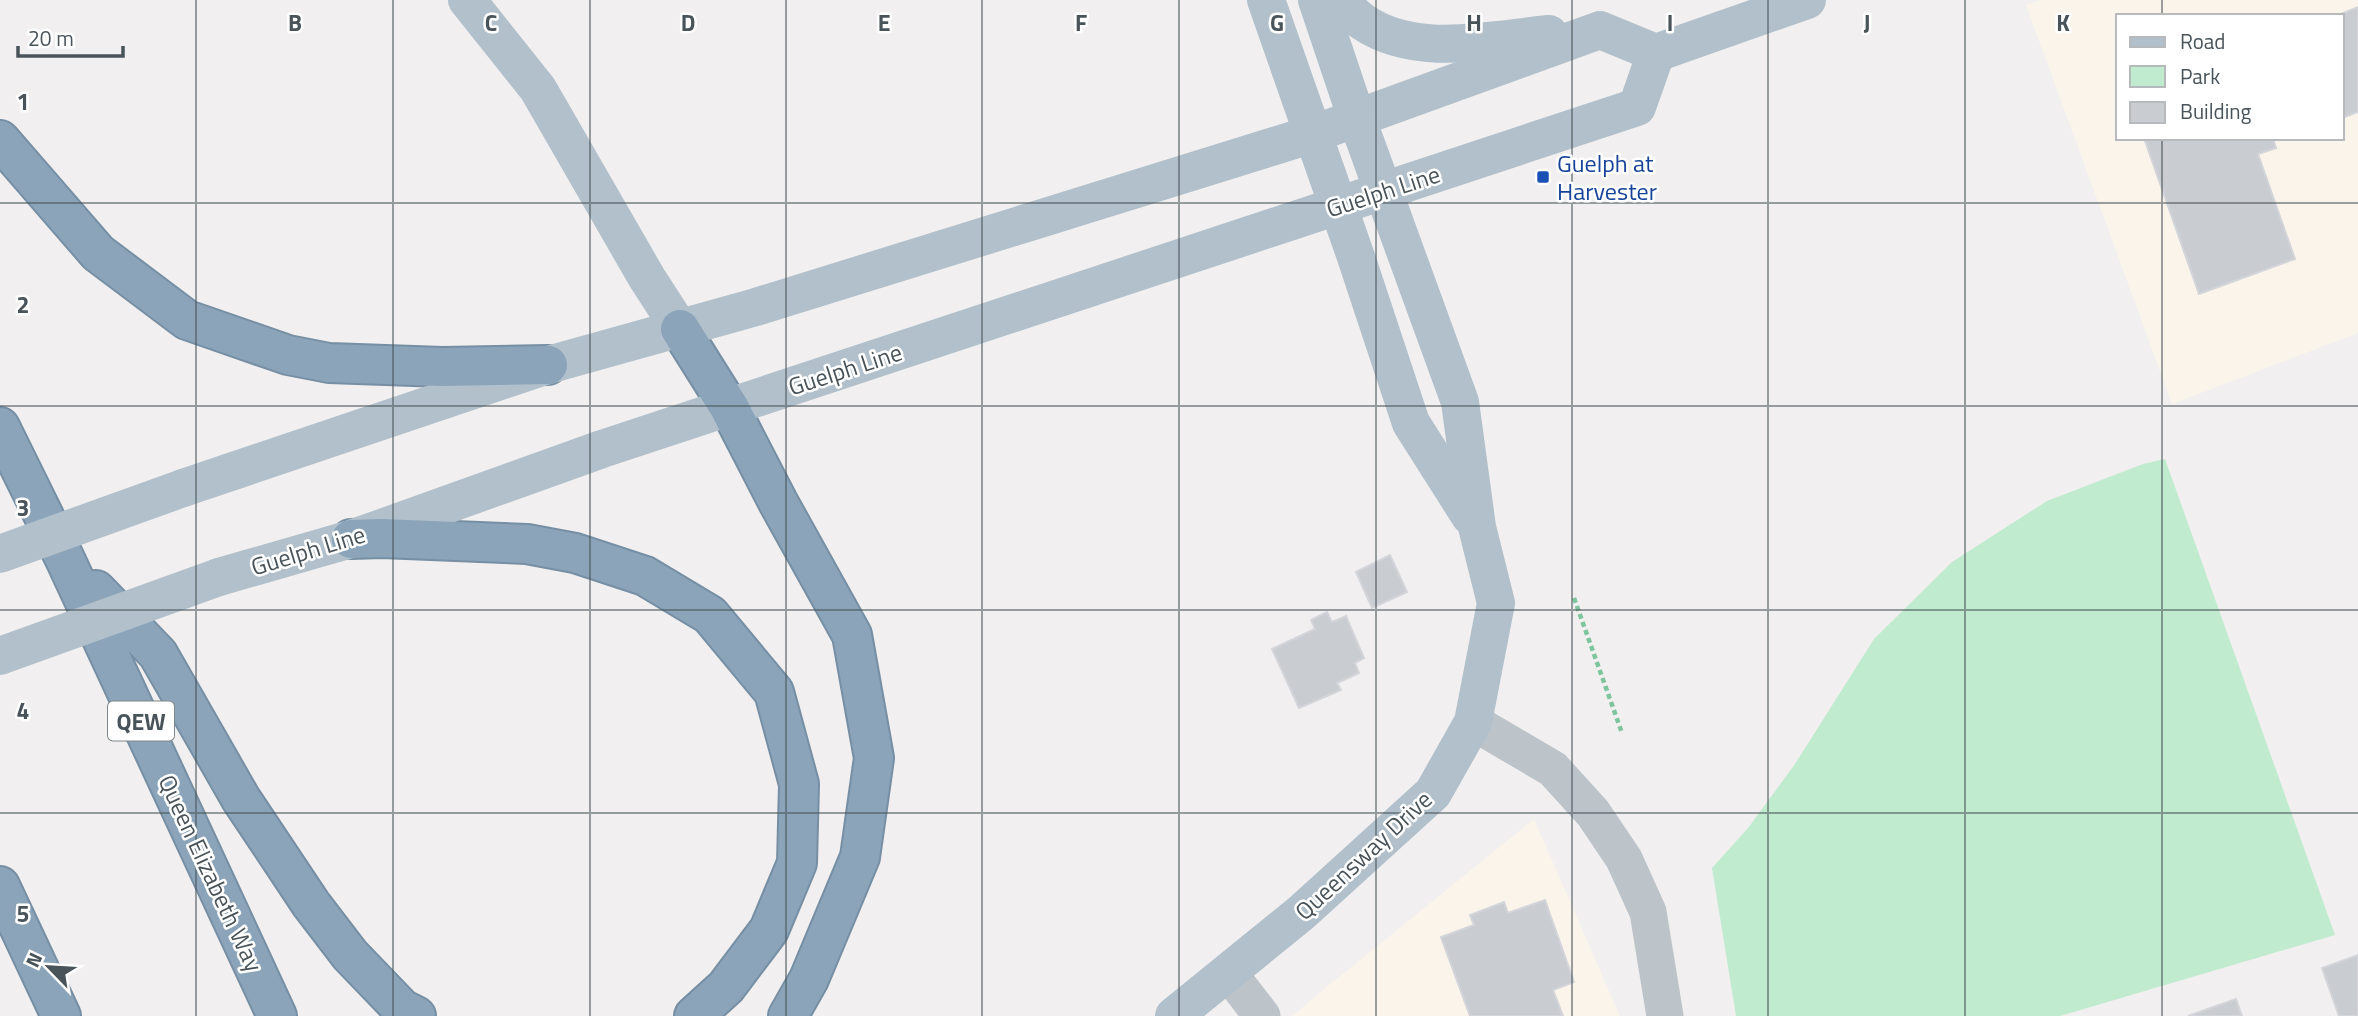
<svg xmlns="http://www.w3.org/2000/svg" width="2358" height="1016" font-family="'Titillium Web',sans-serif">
  <rect width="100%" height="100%" fill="#f1efef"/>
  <g fill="#faf4ea" fill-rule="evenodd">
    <path d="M2041,0H2358V333L2172,404L2026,5ZM2118,16H2342V138H2118Z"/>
    <path d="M1534,819L1620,1016H1292L1318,994Z"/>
  </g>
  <path fill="#c1ebcf" d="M2165,459L2335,935L2060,1016H1736L1712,868L1748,828L1795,764L1874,639L1952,562L2047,501L2143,464Z"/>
  <g fill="#c9ccd1" stroke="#d3d5da" stroke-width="2">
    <path d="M2358,7V112L2342,118V16H2336Z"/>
    <path d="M2144,138H2273L2276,148L2258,154L2295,259L2199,294Z"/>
    <path d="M1390,555L1407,592L1372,608L1356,572Z"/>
    <path d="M1327,612L1332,622L1346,616L1364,658L1355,663L1359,673L1337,683L1341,690L1299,708L1272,649L1315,629L1311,620Z"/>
    <path d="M1545,900L1574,982L1553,990L1563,1016H1470L1441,937L1474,925L1470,915L1504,902L1508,913Z"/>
    <path d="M2358,955V1016H2339L2322,968Z"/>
    <path d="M2236,999L2242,1016H2188Z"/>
  </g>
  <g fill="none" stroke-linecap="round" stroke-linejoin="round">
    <defs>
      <g id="highway">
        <path d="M0,140L98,253L187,320L288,355L329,363L442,367L548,365"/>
        <path d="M680,329L729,407L778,502L852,635L874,758L860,857L809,979L788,1016"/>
        <path d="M0,427L65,559L277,1016"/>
        <path d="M351,539L382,538L527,544L575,553L645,576L710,615L774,692L799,784L797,863L769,930L726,987L694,1016"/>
        <path d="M96,590L158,654L241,799L311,904L350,955L402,1009L416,1016"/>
        <path d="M0,886L61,1016"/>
      </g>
    </defs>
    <use href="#highway" stroke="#768fa4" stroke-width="42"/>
    <path stroke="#7dc59d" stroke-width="4.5" stroke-dasharray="5 3.5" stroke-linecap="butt" d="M1574,598L1622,733"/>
    <g stroke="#bcc4ca" stroke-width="37">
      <path d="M1473,722L1553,769L1593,813L1624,859L1648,912L1665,1016"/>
      <path d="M1228,972L1262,1016"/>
    </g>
    <g stroke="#b1c0cb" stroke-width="38">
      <path d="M467,0L538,89L647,278L680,329"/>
      <path d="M1266,0L1356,257L1411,423L1470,516"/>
      <path d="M1339,0C1347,7 1354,16 1363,22C1416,58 1489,40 1549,34"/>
      <path d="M183,488L548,365L756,307L1313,134L1600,30L1656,53L1807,0"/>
      <path d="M219,577L351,539L602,449L1637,107L1656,53"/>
      <path d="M1174,1016L1301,913L1433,793L1473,722L1496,603L1477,527L1460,402L1357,119L1317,0"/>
    </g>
    <use href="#highway" stroke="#8ba4b9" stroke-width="38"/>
    <g stroke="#b1c0cb" stroke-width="38">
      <path d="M0,554L183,488"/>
      <path d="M0,656L219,577"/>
    </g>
  </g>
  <path fill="none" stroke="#49535a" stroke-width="2" stroke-opacity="0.55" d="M196,0V1016M393,0V1016M590,0V1016M786,0V1016M982,0V1016M1179,0V1016M1376,0V1016M1572,0V1016M1768,0V1016M1965,0V1016M2162,0V16M2162,138V1016M0,203H2358M0,406H2358M0,610H2358M0,813H2358"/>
  <rect fill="#1a4fb4" stroke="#fff" stroke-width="2.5" x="1536" y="170" width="14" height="14" rx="3.5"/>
  <g text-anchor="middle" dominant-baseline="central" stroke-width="5" stroke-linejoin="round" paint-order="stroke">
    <rect fill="#fff" stroke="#80878c" stroke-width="2" x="108" y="701.5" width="66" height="39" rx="5"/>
    <g font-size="23" font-weight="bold" fill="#49535a">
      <text x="141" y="721">QEW</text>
    </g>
    <g font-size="24" fill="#164399" stroke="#fff" text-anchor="start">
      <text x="1557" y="163">Guelph at<tspan x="1557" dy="28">Harvester</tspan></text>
    </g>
    <g font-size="24" fill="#49535a" stroke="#fff">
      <text transform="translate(1383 191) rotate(-18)">Guelph Line</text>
      <text transform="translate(845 369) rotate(-18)">Guelph Line</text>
      <text transform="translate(308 550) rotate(-17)">Guelph Line</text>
      <text transform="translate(1363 855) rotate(-43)">Queensway Drive</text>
      <text transform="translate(211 873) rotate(65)">Queen Elizabeth Way</text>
    </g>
  </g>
  <g font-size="23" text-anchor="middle" font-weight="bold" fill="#49535a" stroke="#fff" stroke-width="5" stroke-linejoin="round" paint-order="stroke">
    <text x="295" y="31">B</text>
    <text x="491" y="31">C</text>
    <text x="688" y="31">D</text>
    <text x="884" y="31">E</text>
    <text x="1081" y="31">F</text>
    <text x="1277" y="31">G</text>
    <text x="1474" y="31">H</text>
    <text x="1670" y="31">I</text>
    <text x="1867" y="31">J</text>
    <text x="2063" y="31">K</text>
    <text x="23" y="110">1</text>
    <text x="23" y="313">2</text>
    <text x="23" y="516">3</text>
    <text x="23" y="719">4</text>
    <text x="23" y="922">5</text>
  </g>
  <rect x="2116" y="14" width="228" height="126" fill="#ffffff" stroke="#b6babd" stroke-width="2"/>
  <rect x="2130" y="37" width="35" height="10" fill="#b1c0cb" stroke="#b6babd" stroke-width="2"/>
  <text x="2180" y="49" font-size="21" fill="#49535a">Road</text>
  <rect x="2130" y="66" width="35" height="21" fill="#c1ebcf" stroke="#b6babd" stroke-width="2"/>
  <text x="2180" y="84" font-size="21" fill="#49535a">Park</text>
  <rect x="2130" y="102" width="35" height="21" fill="#c9ccd1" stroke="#b6babd" stroke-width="2"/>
  <text x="2180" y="119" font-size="21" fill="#49535a">Building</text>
  <g transform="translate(49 967) rotate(295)" stroke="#ffffff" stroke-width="5" paint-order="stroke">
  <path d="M0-5L12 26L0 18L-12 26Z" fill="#49535a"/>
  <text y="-10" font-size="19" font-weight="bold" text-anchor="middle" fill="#49535a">N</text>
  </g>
  <path d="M18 46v10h105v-10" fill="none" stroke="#49535a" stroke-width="3.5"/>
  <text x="28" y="46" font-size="21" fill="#49535a" stroke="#ffffff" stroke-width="5" paint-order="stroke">20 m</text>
</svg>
